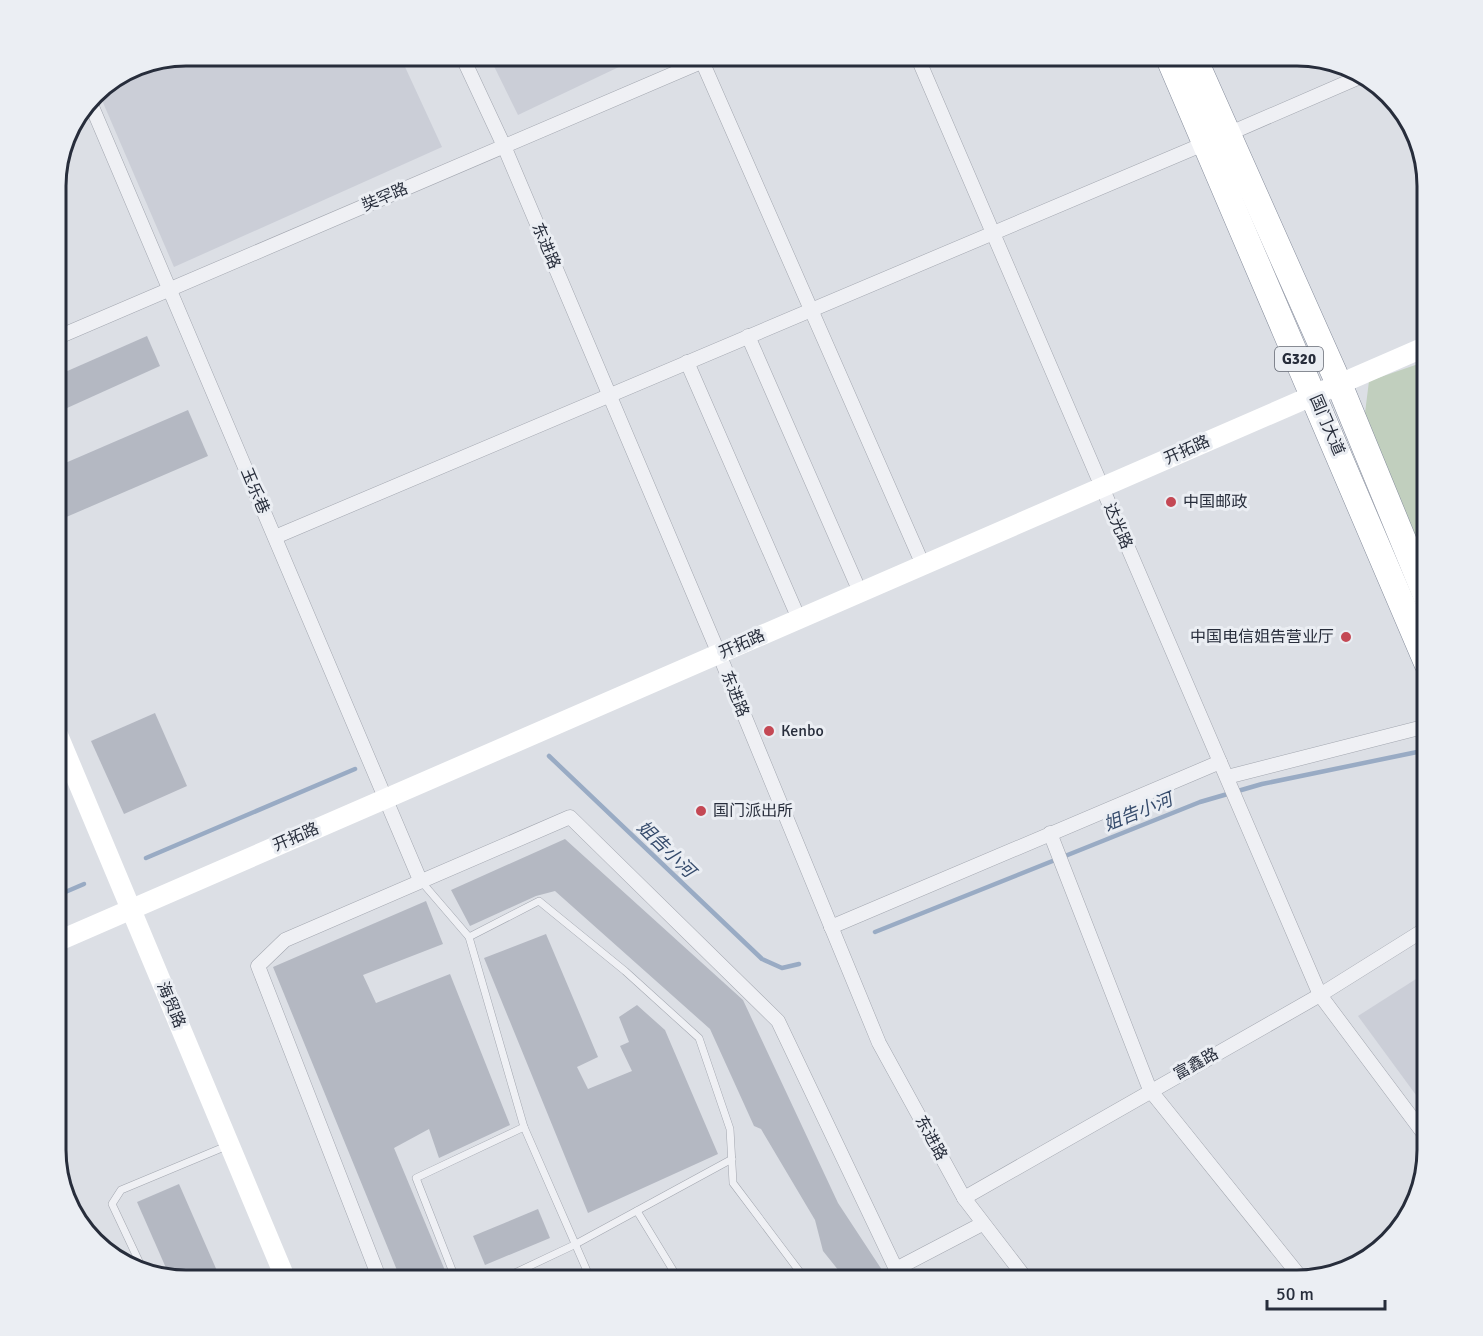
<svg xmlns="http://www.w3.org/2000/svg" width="1483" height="1336" font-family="Signika,'Noto Sans SC',sans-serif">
  <rect width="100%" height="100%" fill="#dcdfe5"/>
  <g fill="#cbced7">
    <path d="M186,56H400L442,147L174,267L98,91L137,65Z"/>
    <path d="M489,56H642L518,115Z"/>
    <path d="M1427,972V1110L1358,1016Z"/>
  </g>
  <path fill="#c1cfbe" d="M1427,361V563L1363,429L1369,381Z"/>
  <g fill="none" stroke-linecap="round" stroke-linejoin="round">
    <g stroke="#99abc4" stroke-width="4.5">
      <path d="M549,756L762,959L782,968L799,964"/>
      <path d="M146,858L355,769"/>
      <path d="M56,896L84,884"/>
      <path d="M875,932L1200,802L1262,784L1422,751"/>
    </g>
  </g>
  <g fill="#b4b8c2">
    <path d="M147,336L160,366L56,413V376Z"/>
    <path d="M188,410L208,456L64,518L56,500V467Z"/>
    <path d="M155,713L187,786L124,814L91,741Z"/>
    <path d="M565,839L743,1000L838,1203L882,1270L865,1281H847L823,1251L815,1220L761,1129L754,1126L710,1029L555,891L536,896L470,926L451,890Z"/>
    <path d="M426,901L443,944L363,975L376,1003L450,974L510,1125L439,1158L429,1129L394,1148L449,1280H401L273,967Z"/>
    <path d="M546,934L598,1057L577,1067L588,1089L632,1071L620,1046L629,1042L619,1017L637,1005L665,1030L718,1154L588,1213L484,958Z"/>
    <path d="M179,1184L221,1280H186L170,1277L137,1202Z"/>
    <path d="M538,1209L550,1238L485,1265L473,1236Z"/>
  </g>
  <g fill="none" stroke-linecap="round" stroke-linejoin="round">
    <defs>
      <g id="lane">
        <path d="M420,880L469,937L524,1127L591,1280"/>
        <path d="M469,937L539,901L625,971L699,1038L730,1129L733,1183L806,1280"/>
        <path d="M637,1211L679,1280"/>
        <path d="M144,1272L112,1204L121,1190L229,1145"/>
        <path d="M456,1280L416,1178L524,1127"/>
        <path d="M500,1280L574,1245L732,1159"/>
        <path d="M876,1280L896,1269"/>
      </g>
      <g id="street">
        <path d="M462,56L504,146L719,654L879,1043L964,1198L1027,1280"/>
        <path d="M917,56L1320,995L1427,1138"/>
        <path d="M702,61L923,565"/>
        <path d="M90,102L420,880"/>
        <path d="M1228,134L1362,76"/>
        <path d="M748,336L860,592"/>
        <path d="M56,338L715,56"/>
        <path d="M687,362L799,619"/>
        <path d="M275,537L1206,143"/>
        <path d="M1227,777L1427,726"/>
        <path d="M1050,833L1150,1090L1302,1279"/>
        <path d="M831,927L1220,762"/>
        <path d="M964,1198L1320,995L1427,928"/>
        <path d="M896,1269L982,1224"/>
        <path d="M380,1280L258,966L285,940L570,817L778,1021L896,1269L905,1280"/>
      </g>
      <g id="highway">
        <path d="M1168,56L1427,663"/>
        <path d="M1193,56L1339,384L1427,598"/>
      </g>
    </defs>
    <use href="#lane" stroke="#a2a6af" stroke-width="8"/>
    <use href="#street" stroke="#a2a6af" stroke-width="15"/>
    <use href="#highway" stroke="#858c9b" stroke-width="27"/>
    <use href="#lane" stroke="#eff0f4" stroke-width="7"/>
    <use href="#street" stroke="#eff0f4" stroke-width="14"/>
    <g stroke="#fff" stroke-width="20">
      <path d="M56,730L286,1280"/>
      <path d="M56,942L1427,346"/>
    </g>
    <use href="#highway" stroke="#fff" stroke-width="26"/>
  </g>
  <g fill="#c44854" stroke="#ebeef3" stroke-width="2">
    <circle cx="1171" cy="502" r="6"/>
    <circle cx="1346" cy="637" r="6"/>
    <circle cx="769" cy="731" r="6"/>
    <circle cx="701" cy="811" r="6"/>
  </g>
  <g text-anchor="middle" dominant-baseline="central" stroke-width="6" stroke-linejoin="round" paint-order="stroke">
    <rect fill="#ebeef3" stroke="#626772" stroke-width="1.5" x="1275" y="347" width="48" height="24" rx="4.5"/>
    <g font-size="15" font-weight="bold" fill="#272d3b">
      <text x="1299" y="359">G320</text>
    </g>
    <g font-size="16" fill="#272d3b" stroke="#ebeef3">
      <text transform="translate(385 197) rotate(-23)">奘罕路</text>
      <text transform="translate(546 246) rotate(67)">东进路</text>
      <text transform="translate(1327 425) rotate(67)">国门大道</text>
      <text transform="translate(1187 450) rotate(-24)">开拓路</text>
      <text transform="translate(255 491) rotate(67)">玉乐巷</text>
      <text transform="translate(1118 526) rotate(67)">达光路</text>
      <text transform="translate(742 644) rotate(-24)">开拓路</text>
      <text transform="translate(735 694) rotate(68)">东进路</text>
      <text transform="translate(296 837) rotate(-23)">开拓路</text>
      <text transform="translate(171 1005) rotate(67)">海贸路</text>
      <text transform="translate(1196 1064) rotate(-29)">富鑫路</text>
      <text transform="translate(931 1138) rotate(61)">东进路</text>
    </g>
    <g font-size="16" fill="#272d3b" stroke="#ebeef3" text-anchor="start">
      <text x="1183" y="502">中国邮政</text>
      <text x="1334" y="637" text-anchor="end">中国电信姐告营业厅</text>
      <text x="781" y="731">Kenbo</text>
      <text x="713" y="811">国门派出所</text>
    </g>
    <g font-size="18" font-style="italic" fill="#344a6b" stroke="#ebeef3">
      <text transform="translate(1138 812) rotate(-22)">姐告小河</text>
      <text transform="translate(666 849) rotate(44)">姐告小河</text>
    </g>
  </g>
  <path d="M0 0H1483V1336H0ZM186 66H1297A120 120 0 0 1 1417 186V1150A120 120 0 0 1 1297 1270H186A120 120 0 0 1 66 1150V186A120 120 0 0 1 186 66Z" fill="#ebeef3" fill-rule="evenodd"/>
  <path fill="none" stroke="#272d3b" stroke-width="3" d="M186 66H1297A120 120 0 0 1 1417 186V1150A120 120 0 0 1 1297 1270H186A120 120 0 0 1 66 1150V186A120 120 0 0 1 186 66Z"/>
  <path d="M1267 1300v9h118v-9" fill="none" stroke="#272d3b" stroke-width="3"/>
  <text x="1276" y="1300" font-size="18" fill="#272d3b" stroke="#ebeef3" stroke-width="4.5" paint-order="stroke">50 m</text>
</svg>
